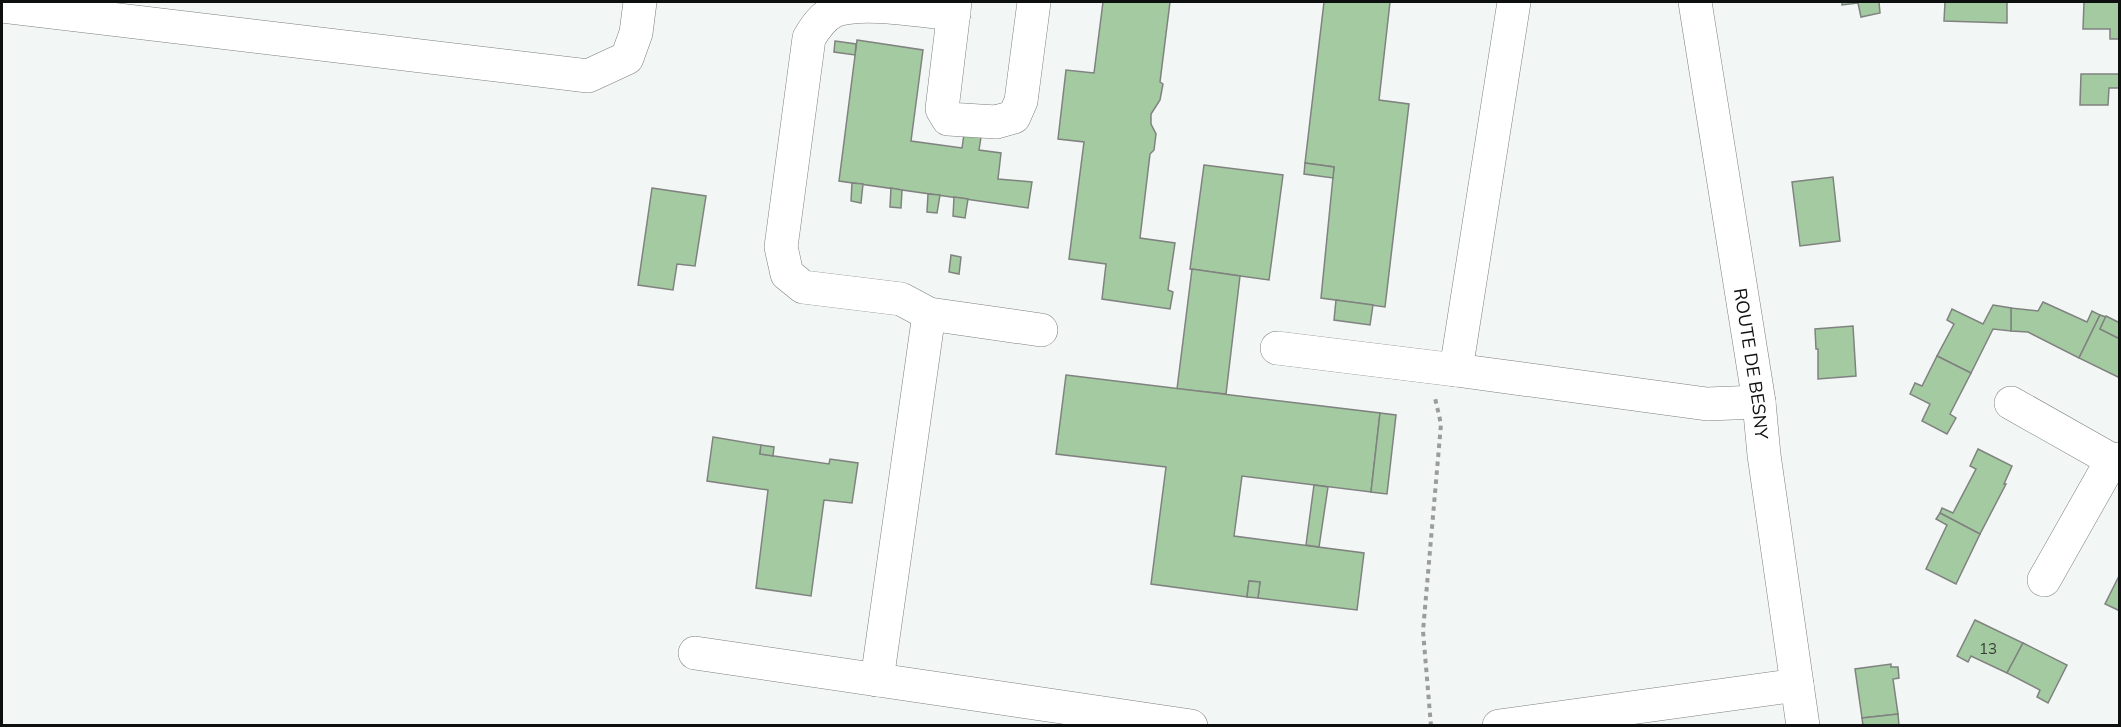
<svg xmlns="http://www.w3.org/2000/svg" width="2121" height="727" font-family="Mulish,sans-serif">
  <rect width="100%" height="100%" fill="#f2f6f4"/>
  <g fill="#a3caa0" stroke="#808280" stroke-width="1.5">
    <path d="M1103,2H1170L1160,82L1163,84L1160,100L1151,114V124L1156,134L1154,150L1150,154L1140,238L1175,243L1168,290L1173,292L1170,309L1102,299L1106,264L1069,259L1084,142L1058,139L1066,70L1094,73Z"/>
    <path d="M1324,2H1390L1379,100L1409,104L1385,307L1321,298L1334,167L1305,163Z"/>
    <path d="M1842,2H1879L1880,13L1861,17L1858,3L1842,5Z"/>
    <path d="M1945,2H2007V23L1944,21Z"/>
    <path d="M2084,2H2120V39H2110V29H2083Z"/>
    <path d="M857,40L923,50L911,141L962,148L964,134L981,137L979,150L1001,153L998,179L1032,182L1028,208L839,181Z"/>
    <path d="M835,41L856,44L855,55L834,52Z"/>
    <path d="M2081,74H2120V88H2109L2108,105H2080Z"/>
    <path d="M1305,163L1334,167L1333,178L1304,174Z"/>
    <path d="M1204,165L1283,175L1269,280L1190,269Z"/>
    <path d="M1833,177L1840,241L1800,246L1792,182Z"/>
    <path d="M852,183L863,184L861,203L851,201Z"/>
    <path d="M652,188L706,196L695,266L677,264L673,290L638,285Z"/>
    <path d="M891,188L902,190L901,208L890,207Z"/>
    <path d="M928,194L940,195L937,213L927,212Z"/>
    <path d="M954,197L968,199L965,218L953,216Z"/>
    <path d="M951,255L961,257L959,274L949,272Z"/>
    <path d="M1192,269L1240,276L1226,394L1177,389Z"/>
    <path d="M1336,300L1373,305L1370,325L1334,320Z"/>
    <path d="M2043,302L2087,322L2092,311L2100,315L2079,358L2028,332L2011,331V308L2038,311Z"/>
    <path d="M1993,305L2011,308V331L1993,329L1971,373L1937,356L1954,324L1947,320L1952,309L1983,324Z"/>
    <path d="M2100,315L2106,317L2100,329L2120,339V378L2079,358Z"/>
    <path d="M2106,316L2120,323V339L2100,329Z"/>
    <path d="M1853,326L1856,376L1818,379V349H1816L1815,329Z"/>
    <path d="M1937,356L1971,373L1950,414L1956,418L1947,434L1922,421L1930,404L1910,394L1915,383L1922,386Z"/>
    <path d="M1066,375L1380,413L1371,492L1242,476L1234,536L1364,553L1357,610L1258,598L1260,582L1249,581L1247,597L1151,584L1166,467L1056,454Z"/>
    <path d="M1380,413L1396,415L1387,494L1371,492Z"/>
    <path d="M713,437L761,445L760,454L829,464L830,459L858,463L852,503L824,500L811,596L756,588L768,490L707,481Z"/>
    <path d="M761,445L774,447L773,456L760,454Z"/>
    <path d="M1978,449L2012,466L2004,484H2006L1980,534L1940,513L1942,508L1953,513L1976,469L1970,466Z"/>
    <path d="M1314,485L1328,487L1319,547L1306,545Z"/>
    <path d="M1940,513L1980,534L1956,584L1926,569L1947,525L1936,519Z"/>
    <path d="M2120,574V611L2105,604Z"/>
    <path d="M1249,581L1260,582L1258,598L1247,597Z"/>
    <path d="M1975,620L2023,643L2007,673L1971,656L1968,662L1957,656Z"/>
    <path d="M2023,643L2067,665L2048,703L2037,697L2040,690L2007,673Z"/>
    <path d="M1891,664V667H1898L1899,678L1893,679L1898,714L1862,718L1855,669Z"/>
    <path d="M1898,714L1899,726H1863L1862,718Z"/>
  </g>
  <g fill="none" stroke-linecap="round" stroke-linejoin="round">
    <defs>
      <g id="minor">
        <path d="M955,2L942,109L948,119L996,122L1014,117L1021,101L1034,2"/>
        <path d="M2,6L588,76L627,58L636,33L640,2"/>
        <path d="M954,14C921,11 862,0 834,11C822,17 815,28 809,38L781,247L787,274L803,287L901,299L929,314L1041,330"/>
        <path d="M1277,348L1456,370L1514,2"/>
        <path d="M1456,370L1707,404L1759,402"/>
        <path d="M2011,403L2112,460"/>
        <path d="M2044,580L2112,460L2120,459"/>
        <path d="M695,653L1191,726"/>
        <path d="M877,680L929,314"/>
        <path d="M1499,726L1797,685"/>
      </g>
      <g id="major">
        <path id="s1" d="M1695,2L1759,402L1764,455L1803,726"/>
      </g>
    </defs>
    <use href="#minor" stroke="#7c807f" stroke-width="34"/>
    <use href="#major" stroke="#7c807f" stroke-width="34"/>
    <path stroke="#9a9d9b" stroke-width="4" stroke-dasharray="4.5 4.5" stroke-linecap="butt" d="M1431,726L1423,631L1441,424L1435,398"/>
    <use href="#minor" stroke="#fff" stroke-width="33"/>
    <use href="#major" stroke="#fff" stroke-width="33"/>
  </g>
  <g text-anchor="middle" dominant-baseline="central" stroke-width="5" stroke-linejoin="round" paint-order="stroke">
    <g font-size="15" fill="#333e33">
      <text x="1988" y="648">13</text>
    </g>
    <g font-size="18" fill="#0e0f0f" stroke="#fff">
      <text stroke="none"><textPath href="#s1" startOffset="366">ROUTE DE BESNY</textPath></text>
    </g>
  </g>
  <rect width="2121" height="727" fill="none" stroke="#0e0f0f" stroke-width="6"/>
</svg>
